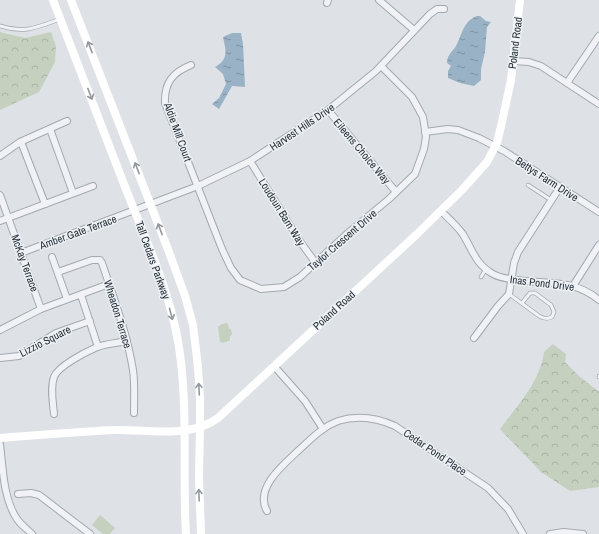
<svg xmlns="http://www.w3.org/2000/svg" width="599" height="534" font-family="'Archivo Narrow',sans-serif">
  <defs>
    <pattern id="forest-crowns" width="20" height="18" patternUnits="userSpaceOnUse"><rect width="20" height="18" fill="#c5d0bf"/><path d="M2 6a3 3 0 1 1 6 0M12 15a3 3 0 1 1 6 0" fill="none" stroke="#a9b3a5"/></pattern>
    <pattern id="water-ripples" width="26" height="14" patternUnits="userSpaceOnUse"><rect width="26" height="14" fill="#9ab2c5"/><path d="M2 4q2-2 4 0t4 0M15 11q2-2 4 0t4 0" fill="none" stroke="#7e91a1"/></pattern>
  </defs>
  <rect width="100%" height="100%" fill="#dee2e7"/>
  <g fill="url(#forest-crowns)">
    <path d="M0,32L25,38L51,32L56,46L55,62L39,92L0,110Z"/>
    <path d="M553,344L566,354L565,362L579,376L599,392V487L570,491L541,472L500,429C517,406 540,382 544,352Z"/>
  </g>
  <g fill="#c5d0bf">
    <path d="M226,323L228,324L229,329H231L232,335L230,336V340C228,342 223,343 220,342L218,327L220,325Z"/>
    <path d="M100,515L115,528L110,534H103L92,525Z"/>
  </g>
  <g fill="url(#water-ripples)">
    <path d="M477,16H480L486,21L491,22L487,27L485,52L481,69V80L474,86L460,83L448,78V71L451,66L447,63C447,55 452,52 456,46C462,35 463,21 477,16Z"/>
    <path d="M232,33H241L243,44L245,87L232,86L219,109L212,104L219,98L226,84L223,74L215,67C229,59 226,51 223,37Z"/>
  </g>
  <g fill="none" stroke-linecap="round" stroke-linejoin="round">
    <defs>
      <g id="lane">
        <path d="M0,26C24,34 38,27 60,19"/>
        <path d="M528,185L551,200"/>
        <path d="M481,277L486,269"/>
        <path d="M509,294L539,316C544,319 547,319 552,317L554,312L551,305L535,293H530L522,303"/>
        <path d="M599,376V377"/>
      </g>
      <g id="street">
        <path d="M379,0L414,30"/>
        <path d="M327,3L328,0"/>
        <path d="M513,61L529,62L541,66L599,104"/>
        <path d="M191,65C173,72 164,83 165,103L222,249L231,268L240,280L261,289L284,287L300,277L348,233L389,199L415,174L424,149L426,137L423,117L412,97L381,66"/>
        <path d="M567,83L599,36"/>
        <path d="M328,110L396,192"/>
        <path d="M50,129L73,193"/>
        <path d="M425,132L448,129L458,130L479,138L504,151L599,212"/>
        <path d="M21,142L45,204"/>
        <path d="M0,156L20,142L67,121"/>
        <path d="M250,161L299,240L315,262"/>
        <path d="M0,195L41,309"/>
        <path d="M441,211C448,218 456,225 462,233C473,250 475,264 493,274C500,278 509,279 517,280C547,284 574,279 599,300"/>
        <path d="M0,221L93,186"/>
        <path d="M21,253L198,186L250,161L328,110L376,71L430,14L437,9H444"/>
        <path d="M52,257L67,299"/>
        <path d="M58,272L92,260H100L102,263C114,299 127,333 133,370C135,384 134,399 134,413"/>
        <path d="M573,286L599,245"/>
        <path d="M81,295L98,347"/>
        <path d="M0,330L41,309L109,284"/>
        <path d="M474,338L498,306L509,294L514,263L518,252L560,187"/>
        <path d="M0,358L19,356L56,333L90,321"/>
        <path d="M274,366L305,401L323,429"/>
        <path d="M54,414C53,403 50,388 54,377C58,366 86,352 97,347C106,344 117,343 127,341"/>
        <path d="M0,444C3,468 3,498 17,519C21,525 27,529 32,534"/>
        <path d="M18,494L31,493L39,495L90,534"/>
        <path d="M267,511C254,488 284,464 299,450C311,439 322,427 338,421C358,415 377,418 395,426L488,488L508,509L523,534"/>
        <path d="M550,534L564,532L583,534"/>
      </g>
    </defs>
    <use href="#lane" stroke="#a4a9b0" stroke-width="4.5"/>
    <use href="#street" stroke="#a4a9b0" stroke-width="8"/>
    <use href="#lane" stroke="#f0f2f5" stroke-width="3"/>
    <use href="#street" stroke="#f0f2f5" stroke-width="6"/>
    <g stroke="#fff" stroke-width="8">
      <path d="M53,0C78,64 102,128 127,192C146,240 169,290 178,341C189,404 182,470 186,534"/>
      <path d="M71,0L169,252L185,296L193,325L198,367L200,398V428L199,477L201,534"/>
      <path d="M0,438C38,435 76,432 114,430C147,429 190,439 218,418L416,235L462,190L487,162L497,143L502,122L511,80L520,0"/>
    </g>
  </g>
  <defs><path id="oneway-shaft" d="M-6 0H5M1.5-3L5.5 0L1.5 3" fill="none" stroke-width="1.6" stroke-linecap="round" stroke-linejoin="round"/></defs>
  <g stroke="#94989e">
    <use href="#oneway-shaft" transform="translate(90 47) rotate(-111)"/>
    <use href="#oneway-shaft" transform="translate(90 94) rotate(69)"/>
    <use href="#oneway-shaft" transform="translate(137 168) rotate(-111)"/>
    <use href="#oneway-shaft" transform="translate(160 229) rotate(-111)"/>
    <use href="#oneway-shaft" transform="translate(171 314) rotate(75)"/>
    <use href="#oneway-shaft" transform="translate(199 389) rotate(-93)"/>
    <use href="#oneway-shaft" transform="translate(199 495) rotate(-92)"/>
  </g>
  <g text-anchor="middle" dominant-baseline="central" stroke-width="3" stroke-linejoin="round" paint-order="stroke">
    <g font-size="11" fill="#28313c" stroke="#edf1f4">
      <text transform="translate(515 43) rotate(-83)">Poland Road</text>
      <text transform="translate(302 127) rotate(-34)">Harvest Hills Drive</text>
      <text transform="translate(178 132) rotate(70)">Aldie Mill Court</text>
      <text transform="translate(362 151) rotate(50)">Eileens Choice Way</text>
      <text transform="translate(547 179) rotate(33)">Bettys Farm Drive</text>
      <text transform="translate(282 212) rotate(58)">Loudoun Barn Way</text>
      <text transform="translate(78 232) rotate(-20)">Amber Gate Terrace</text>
      <text transform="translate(342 240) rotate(-41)">Taylor Crescent Drive</text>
      <text transform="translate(153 260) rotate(70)">Tall Cedars Parkway</text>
      <text transform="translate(25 263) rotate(70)">McKay Terrace</text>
      <text transform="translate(542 283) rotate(7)">Inas Pond Drive</text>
      <text transform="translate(334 310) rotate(-42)">Poland Road</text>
      <text transform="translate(118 314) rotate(73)">Wheadon Terrace</text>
      <text transform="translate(45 341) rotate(-27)">Lizzio Square</text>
      <text transform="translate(435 452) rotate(34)">Cedar Pond Place</text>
    </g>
  </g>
</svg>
